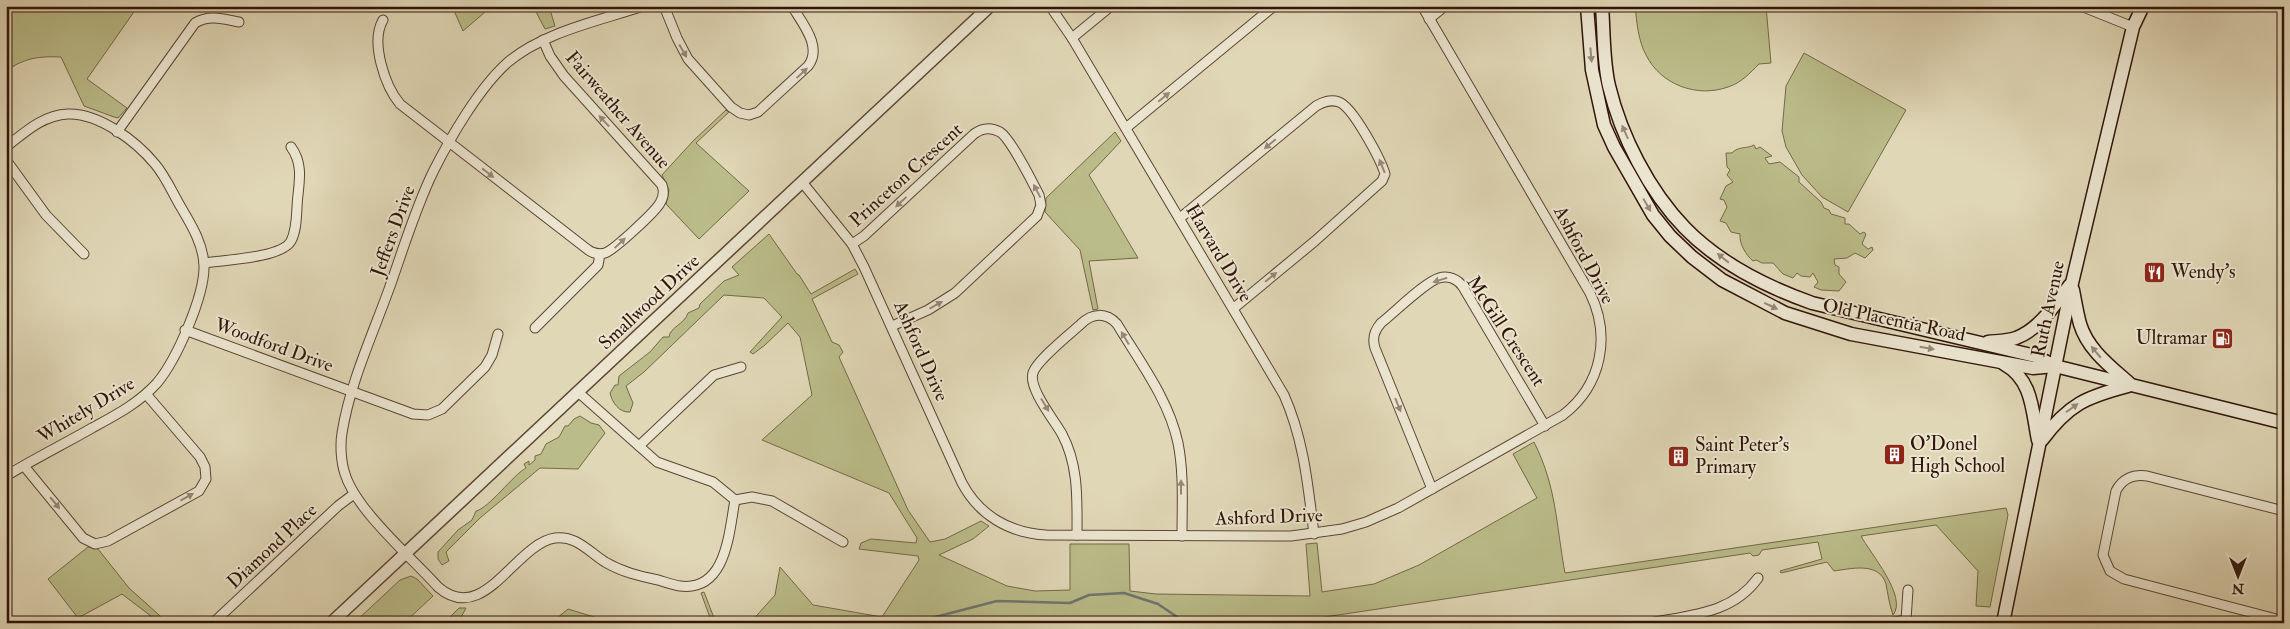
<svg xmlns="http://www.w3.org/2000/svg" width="2290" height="629" font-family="'IM FELL Double Pica',serif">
  <rect width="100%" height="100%" fill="#e0d7b6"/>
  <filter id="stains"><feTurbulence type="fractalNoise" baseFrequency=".004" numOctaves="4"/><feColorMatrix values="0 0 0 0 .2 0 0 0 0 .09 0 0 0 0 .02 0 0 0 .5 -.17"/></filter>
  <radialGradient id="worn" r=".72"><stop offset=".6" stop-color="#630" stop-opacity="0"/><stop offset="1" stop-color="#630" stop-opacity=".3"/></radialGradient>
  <g fill="#babc89" stroke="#756848">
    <path d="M6,6H138L87,79L127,108L118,118L114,117L84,106L61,57C39,56 24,58 6,71Z"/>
    <path d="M452,6H492L463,31Z"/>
    <path d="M533,6H549L555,26L545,29Z"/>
    <path d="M1635,6H1766L1771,63L1759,64C1750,73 1741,83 1728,87C1697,98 1661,85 1646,55C1638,40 1637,23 1635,6Z"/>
    <path d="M1804,53L1906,110L1848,212L1822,197L1802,175L1786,147L1782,131L1786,86Z"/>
    <path d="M726,110L729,112L696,143L749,191L699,239L666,204L669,190L662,175L693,141Z"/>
    <path d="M1115,132L1121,141L1089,175L1138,258L1089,261L1098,309L1093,310L1080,250L1045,212L1046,198Z"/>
    <path d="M1754,145L1756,149L1760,147L1772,156L1765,158L1769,164L1780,162L1799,177V182L1821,202L1824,208L1829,210L1831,214L1845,218V224H1849L1860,234L1864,232L1866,234L1862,244L1868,249L1872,247L1873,250L1865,258L1855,253L1847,258L1834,259L1835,265L1839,267V274L1846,282L1839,291L1821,290L1814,287L1818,282L1813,273L1810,277L1801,276L1797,273L1793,278L1783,274L1773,263H1762L1756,260L1753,261C1746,255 1739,244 1740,234L1731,232L1726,223L1720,221L1727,207L1724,200L1720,199L1726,186L1733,182L1727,175L1730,170L1727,167L1726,153H1732C1738,146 1747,149 1754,145Z"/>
    <path d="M769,234L797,274L799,275L811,294L855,269L858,274L812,299L832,342L839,345L843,352L839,357L908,510L930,542L945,539L981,521L989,526L973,539L939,555L1007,586L1035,591L1070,590V544H1129L1130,591L1156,594L1310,596L1306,544L1317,543L1322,592L1374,584L1419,565L1537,498L1513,454L1534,442C1557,488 1556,525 1565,573L2006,508L2008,515L1990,607L1976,606L1978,571L1936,525L1861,536C1870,553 1908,597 1893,615C1889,604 1888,594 1886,584C1879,561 1850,569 1834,571L1827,562L1781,573L1780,571L1822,559L1818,542L1762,550L1759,555L1753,556L1750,553L1318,618L1319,623H1315L1314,618L1271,623H750L775,595L780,567L813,605L882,617L919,560L918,556L859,549L861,543L871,539L916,543L917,538L889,493L762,440L812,395L800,337L788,323L765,345L753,354L750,352L782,317L764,298L724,295L644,372L626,386L633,403L630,412C619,413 612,402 610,393L615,385H618L619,376L650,352L663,337H669C670,327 685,324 688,313L699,308L700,304L724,281L739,275L732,267Z"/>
    <path d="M580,416L591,423L599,425L605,433L578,469L540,468L480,518L446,552L449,561L442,565L438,559V552L458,530L472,520L476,511C489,508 513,475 526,468L524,464L529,461V465L535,460V456L541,454L546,444L559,437L565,426H568L574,419Z"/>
    <path d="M88,547L98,549L129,588L168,623H160L122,594L78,618L48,579Z"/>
    <path d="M411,576L417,579L433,596L404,623H354L400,580Z"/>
    <path d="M704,592L716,623H712L701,593Z"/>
    <path d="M459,608H466L458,623H444Z"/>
    <path d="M568,609L604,620L603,621L608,623H551Z"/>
  </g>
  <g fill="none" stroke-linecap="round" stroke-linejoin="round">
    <path stroke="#6d7670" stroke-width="2.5" d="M912,623L997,601L1070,603L1089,595L1124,593L1158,604L1186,623"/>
    <defs>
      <g id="minor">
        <path d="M664,6L677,38L688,59L731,107L740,113L749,115L758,112L808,66C823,47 802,23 792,6"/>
        <path d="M1050,6L1072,38L1284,395C1304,440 1308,486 1314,534"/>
        <path d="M2081,6L2133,27"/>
        <path d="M1429,19L1445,6"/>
        <path d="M383,20C370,42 385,86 400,104L587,249C592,253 598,255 605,253C614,250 655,212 660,203C664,197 664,191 662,185L564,76L550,56L543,40"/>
        <path d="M1072,38L1111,6"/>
        <path d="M1126,128L1274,6"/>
        <path d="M117,132L195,23C209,14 224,19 239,22"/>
        <path d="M6,147C25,132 43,115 68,114C99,113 136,141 155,164C166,177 173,194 182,209C192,226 203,244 204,265C205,295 177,359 157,383C139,403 116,415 92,428C64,444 34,459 6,476"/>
        <path d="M6,160L46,215L84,254"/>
        <path d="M802,182L852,244L864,267L962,483C979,515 1009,533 1046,535L1291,536L1342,529L1366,522L1398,508L1563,415C1602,385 1611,336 1590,293L1422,6"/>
        <path d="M1180,218L1316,106C1323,102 1330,99 1339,102C1353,107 1381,160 1385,174L1382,181L1315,241L1234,308"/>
        <path d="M852,244L864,236L974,134C982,128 991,127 1000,132C1010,138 1033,183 1039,195L1041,205L1037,216L955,293L928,310L892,326"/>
        <path d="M204,263C223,260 282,258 291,241C298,228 296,209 298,195C300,177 302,162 291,147"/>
        <path d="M535,328L598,265L600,254"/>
        <path d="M185,330L413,414L428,415L442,409L485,367L492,355L498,334"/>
        <path d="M6,333V349"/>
        <path d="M578,392L657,462L713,482L735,500C729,531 727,592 680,586C673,585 665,582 658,580C639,576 622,572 605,562C589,552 576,535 555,538C515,544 484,627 438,587C412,558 356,510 345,474C341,462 340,445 342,433C350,383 372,336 389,289C403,250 415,209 433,172C450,138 479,88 507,63C543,32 599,21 643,6"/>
        <path d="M639,446L714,375L741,367"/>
        <path d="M24,466L83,538L95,544L108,541L199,491L206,479L205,467L200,457L146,394"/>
        <path d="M1432,489L1375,348C1372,338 1374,331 1381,323C1394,313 1425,282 1439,278C1448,275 1458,279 1463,287L1545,426"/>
        <path d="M735,500L752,497L772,501L843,542"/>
        <path d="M2284,511L2147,476C2133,474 2122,479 2116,491L2103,555L2110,571L2124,579L2284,621"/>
        <path d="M1077,535C1077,500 1079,466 1062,434C1054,420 1028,388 1033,373C1036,361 1071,333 1081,324C1092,313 1106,312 1117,324C1140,362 1169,400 1178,443C1184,473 1182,505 1182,536"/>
        <path d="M1906,620L1908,590"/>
        <path d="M213,623L338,506L354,494"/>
        <path d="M1650,623C1690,615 1732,614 1758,578"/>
        <path d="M1889,623L1906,620L1908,623"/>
      </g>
      <path id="tertiary" d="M331,623L990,6"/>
      <g id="secondary">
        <path d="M1587,6L1592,70L1604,125L1614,147L1653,215L1670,236L1692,257L1722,280L1785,313L1851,334L2033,368L2055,366"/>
        <path d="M1602,6C1604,32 1603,61 1609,86C1621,136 1649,191 1685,228C1719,263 1767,287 1812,303L2035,356L2055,366L2284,423"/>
        <path d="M2073,290C2075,301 2077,313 2080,324C2088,350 2110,366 2129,383"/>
        <path d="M1988,342C1997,341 2007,341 2016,338C2040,329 2055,304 2070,285"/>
        <path d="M2004,364C2033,380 2032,411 2038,440"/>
        <path d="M2042,440C2069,404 2086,397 2128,386"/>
        <path d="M2003,623L2072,283L2133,27L2143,6"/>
      </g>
    </defs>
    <use href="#minor" stroke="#5c4534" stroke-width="11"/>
    <use href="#tertiary" stroke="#5c4534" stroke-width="14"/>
    <use href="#secondary" stroke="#301408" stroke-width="15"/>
    <use href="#minor" stroke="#ebe5d0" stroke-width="9"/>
    <use href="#tertiary" stroke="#ebe5d0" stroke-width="11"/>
    <use href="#secondary" stroke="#ebe5d0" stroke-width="12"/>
  </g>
  <defs><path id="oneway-solid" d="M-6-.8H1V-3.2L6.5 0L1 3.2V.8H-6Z" transform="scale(1.25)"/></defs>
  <g fill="#978776">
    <use href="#oneway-solid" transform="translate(683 51) rotate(60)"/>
    <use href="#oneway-solid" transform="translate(1591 55) rotate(85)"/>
    <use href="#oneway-solid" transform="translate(802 73) rotate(-43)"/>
    <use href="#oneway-solid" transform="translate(1164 97) rotate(-39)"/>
    <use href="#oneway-solid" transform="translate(604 121) rotate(-133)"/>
    <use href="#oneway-solid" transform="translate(1625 132) rotate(-114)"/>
    <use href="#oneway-solid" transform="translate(1270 144) rotate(140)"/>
    <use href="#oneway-solid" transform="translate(1382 166) rotate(-112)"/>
    <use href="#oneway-solid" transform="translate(488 173) rotate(38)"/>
    <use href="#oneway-solid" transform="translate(1037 191) rotate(-118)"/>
    <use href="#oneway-solid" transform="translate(901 202) rotate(137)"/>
    <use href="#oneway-solid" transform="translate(1647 205) rotate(60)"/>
    <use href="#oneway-solid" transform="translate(620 243) rotate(-43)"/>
    <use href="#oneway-solid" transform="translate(1723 258) rotate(-141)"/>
    <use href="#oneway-solid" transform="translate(1271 277) rotate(-39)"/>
    <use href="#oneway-solid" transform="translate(1440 280) rotate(163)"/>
    <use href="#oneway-solid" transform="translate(936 305) rotate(-30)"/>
    <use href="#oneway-solid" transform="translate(1771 306) rotate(25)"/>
    <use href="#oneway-solid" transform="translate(1125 338) rotate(-121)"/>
    <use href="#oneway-solid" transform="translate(1927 348) rotate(10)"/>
    <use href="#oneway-solid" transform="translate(2096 352) rotate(-130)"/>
    <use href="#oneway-solid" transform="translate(1045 405) rotate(59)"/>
    <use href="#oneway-solid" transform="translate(1398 405) rotate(68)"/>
    <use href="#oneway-solid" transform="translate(2072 408) rotate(-35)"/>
    <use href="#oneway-solid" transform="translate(1181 487) rotate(-90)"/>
    <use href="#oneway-solid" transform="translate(187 497) rotate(-29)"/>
    <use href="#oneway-solid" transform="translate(55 503) rotate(50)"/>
  </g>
  <defs>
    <symbol id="restaurant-square" viewBox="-11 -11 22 22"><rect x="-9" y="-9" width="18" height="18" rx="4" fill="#8f2418" stroke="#ebe5d0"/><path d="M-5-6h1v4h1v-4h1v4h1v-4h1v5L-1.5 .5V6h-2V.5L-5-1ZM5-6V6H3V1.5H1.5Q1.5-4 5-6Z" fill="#fff"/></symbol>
    <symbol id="fuel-square" viewBox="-11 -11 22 22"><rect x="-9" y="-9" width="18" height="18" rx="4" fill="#8f2418" stroke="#ebe5d0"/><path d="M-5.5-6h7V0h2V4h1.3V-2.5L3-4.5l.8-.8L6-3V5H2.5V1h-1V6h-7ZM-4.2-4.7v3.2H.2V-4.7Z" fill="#fff"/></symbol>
    <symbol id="building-square" viewBox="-11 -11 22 22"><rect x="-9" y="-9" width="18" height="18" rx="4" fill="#8f2418" stroke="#ebe5d0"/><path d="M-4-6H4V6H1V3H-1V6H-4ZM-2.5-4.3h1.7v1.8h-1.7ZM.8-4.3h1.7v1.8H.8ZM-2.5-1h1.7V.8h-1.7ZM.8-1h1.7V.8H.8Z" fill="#fff"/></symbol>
  </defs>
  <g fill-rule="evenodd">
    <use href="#restaurant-square" x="2142" y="260" width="25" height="25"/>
    <use href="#fuel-square" x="2210" y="326" width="25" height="25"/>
    <use href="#building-square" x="1882" y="442" width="25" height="25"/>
    <use href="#building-square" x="1666" y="444" width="25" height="25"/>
  </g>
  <g text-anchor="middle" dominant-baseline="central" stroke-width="4" stroke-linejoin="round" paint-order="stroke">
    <g font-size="19" fill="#301408" stroke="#ebe5d0">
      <text transform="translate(618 110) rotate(49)">Fairweather Avenue</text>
      <text transform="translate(906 175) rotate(-42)">Princeton Crescent</text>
      <text transform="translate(393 231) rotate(-70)">Jeffers Drive</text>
      <text transform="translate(1219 253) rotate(59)">Harvard Drive</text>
      <text transform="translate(1584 255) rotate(62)">Ashford Drive</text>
      <text transform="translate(649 302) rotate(-43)">Smallwood Drive</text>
      <text transform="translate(2048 309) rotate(-78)">Ruth Avenue</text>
      <text transform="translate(1894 320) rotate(12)">Old Placentia Road</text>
      <text transform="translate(1506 331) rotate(57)">McGill Crescent</text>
      <text transform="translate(274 345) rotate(20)">Woodford Drive</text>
      <text transform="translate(921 351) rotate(66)">Ashford Drive</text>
      <text transform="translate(86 410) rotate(-31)">Whitely Drive</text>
      <text transform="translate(1269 517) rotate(-2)">Ashford Drive</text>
      <text transform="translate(272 546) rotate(-43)">Diamond Place</text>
    </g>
    <g font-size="19" fill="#301408" stroke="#ebe5d0" text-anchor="start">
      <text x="2171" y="272">Wendy's</text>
      <text x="2207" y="338" text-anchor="end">Ultramar</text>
      <text x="1910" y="444">O’Donel<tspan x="1910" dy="22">High School</tspan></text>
      <text x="1695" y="445">Saint Peter's<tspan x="1695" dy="22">Primary</tspan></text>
    </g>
  </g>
  <rect width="2290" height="629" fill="none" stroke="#e0d7b6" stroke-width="25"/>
  <rect x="8" y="8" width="2275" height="614" fill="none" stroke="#301408" stroke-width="2.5"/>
  <rect x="12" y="12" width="2265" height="604" fill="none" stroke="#301408"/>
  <g transform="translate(2238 576) rotate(180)" stroke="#ebe5d0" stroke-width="4" paint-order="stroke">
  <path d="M0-4L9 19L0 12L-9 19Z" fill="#301408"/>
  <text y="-8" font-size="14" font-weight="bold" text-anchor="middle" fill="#301408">N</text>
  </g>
  <rect width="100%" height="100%" filter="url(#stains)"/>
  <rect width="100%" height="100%" fill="url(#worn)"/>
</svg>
